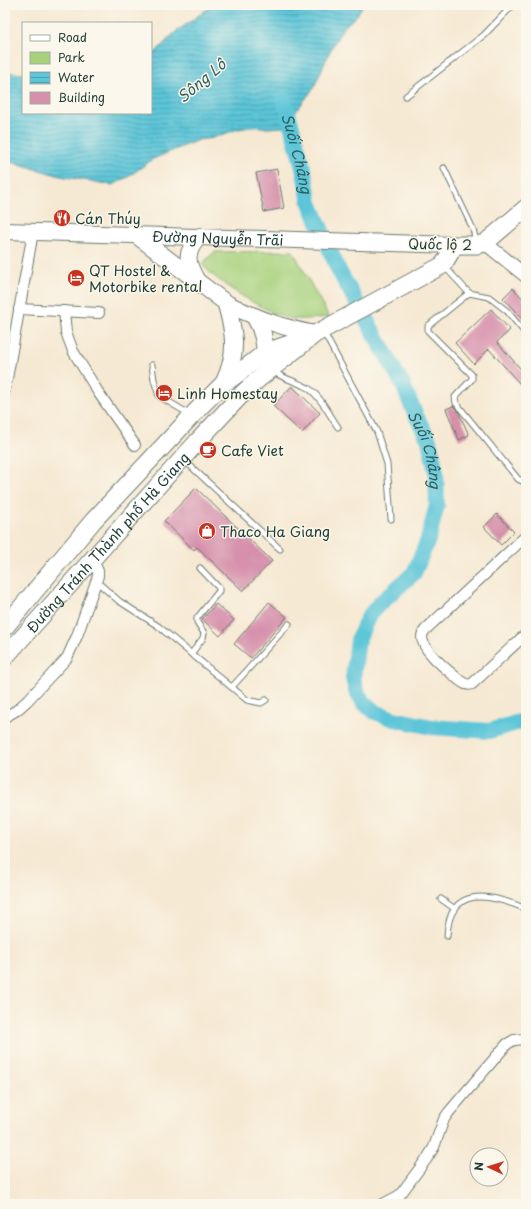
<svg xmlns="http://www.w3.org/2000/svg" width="531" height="1209" font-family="'Playpen Sans',sans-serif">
  <defs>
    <pattern id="water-rules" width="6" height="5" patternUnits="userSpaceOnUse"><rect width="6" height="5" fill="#5cc5d8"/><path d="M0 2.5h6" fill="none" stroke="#4ba1b0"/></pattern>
  </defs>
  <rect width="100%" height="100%" fill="#fbf7ec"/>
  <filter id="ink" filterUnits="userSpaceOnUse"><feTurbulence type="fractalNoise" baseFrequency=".025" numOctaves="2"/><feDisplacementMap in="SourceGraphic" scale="8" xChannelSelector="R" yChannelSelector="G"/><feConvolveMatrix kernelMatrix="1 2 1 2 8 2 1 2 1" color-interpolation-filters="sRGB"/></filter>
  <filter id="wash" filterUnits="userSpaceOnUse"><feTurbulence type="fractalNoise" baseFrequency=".012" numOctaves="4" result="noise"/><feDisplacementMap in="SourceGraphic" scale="16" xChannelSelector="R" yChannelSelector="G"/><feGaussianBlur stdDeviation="0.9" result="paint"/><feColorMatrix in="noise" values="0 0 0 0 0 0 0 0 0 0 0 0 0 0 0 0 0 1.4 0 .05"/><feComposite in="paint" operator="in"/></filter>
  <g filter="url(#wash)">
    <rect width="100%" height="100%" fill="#f6e9d3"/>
    <path fill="#a7d17d" stroke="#638758" d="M293,251L329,317C317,318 299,321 288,318C267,313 215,282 202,264L210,256L215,252Z"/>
    <path fill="url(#water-rules)" stroke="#3e8186" d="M213,5H363L357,15L343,28L331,49L313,89L284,127L267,128L256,126L238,129L213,138L198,140L153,159L128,177L113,185L60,176L5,160V72L23,74V113H151V57L173,34Z"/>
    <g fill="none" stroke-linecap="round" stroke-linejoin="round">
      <path stroke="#5cc5d8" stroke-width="16" id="s1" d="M284,99L303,167L310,203L339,271L403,385L416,416L429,440L436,472L437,505L428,540L414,573L379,604L369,616L365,624L358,640L353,678L356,690L363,702L375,712L394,719L432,727L489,731L526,720"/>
    </g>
    <g id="blocks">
      <g fill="#d690ab">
        <path d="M277,169L284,208L264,212L256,173Z"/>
        <path d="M513,288L526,302V323L503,298Z"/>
        <path d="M491,309L510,330L497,342L526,375V391L489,349L474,364L455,343Z"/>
        <path d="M292,386L320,413L302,433L273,406Z"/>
        <path d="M453,406L458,411L469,435L459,440L446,409Z"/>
        <path d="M196,488L272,561L243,591L197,547L194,550L164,521Z"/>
        <path d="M497,514L514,532L501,545L484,527Z"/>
        <path d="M269,602L287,617L251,658L234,644Z"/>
        <path d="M216,604L234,620L220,636L202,619Z"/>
      </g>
    </g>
  </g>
  <g filter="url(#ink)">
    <use href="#blocks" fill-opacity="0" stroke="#6a796c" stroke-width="1"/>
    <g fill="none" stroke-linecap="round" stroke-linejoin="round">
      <defs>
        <g id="service">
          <path d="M406,96L484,35L513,5"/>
          <path d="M444,168L473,229L476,242"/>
          <path d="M445,267L469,293L489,297L507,311L526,334"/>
          <path d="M469,293L428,326V331L472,375V379L455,397L456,403L518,479L522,481H526"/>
          <path d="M323,331L377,432L387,464L391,519"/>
          <path d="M152,365L154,380L159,396L189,414"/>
          <path d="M272,371C284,379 296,381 308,388C320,395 330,416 338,427"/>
          <path d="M184,460L280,549"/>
          <path d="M96,581L119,601L158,626L247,700L261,703L266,700"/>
          <path d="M191,654L203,638L204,633L197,622V618L219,591V588L200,568"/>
          <path d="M232,687L289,624"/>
          <path d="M441,899L455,909"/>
          <path d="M447,936C449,884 491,894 526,909"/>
        </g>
        <g id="minor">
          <path d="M19,309L99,313"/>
          <path d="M64,311L66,332L73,351L98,392L135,445"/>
          <path d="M5,390L33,232"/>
          <path d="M526,536L426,629C424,631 422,634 422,637C422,651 449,671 459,680C463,683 467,686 472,684L526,634"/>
          <path d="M5,717L17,710L27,701L67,658L77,636L98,576V571L92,559"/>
          <path d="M383,1204L400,1195L428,1157L434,1147L444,1119L449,1112L507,1044L514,1040L526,1039"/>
        </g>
        <path id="tertiary" d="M485,243L526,276"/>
        <g id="primary">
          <path id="s2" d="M5,231L455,245"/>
          <path d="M136,235L226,303C255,318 283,328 315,334"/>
          <path d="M196,279C186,262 185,251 200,236"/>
        </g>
        <g id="trunk">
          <path d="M255,317C264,331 266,345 265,361"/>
          <path d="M224,383C238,353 235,334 226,303"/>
          <path d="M5,627L93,521L201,406L224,383L232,378L266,352L298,341"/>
          <path id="s3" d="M5,657L197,442L244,392L261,377L315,334L443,265L455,245H477L485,243L526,208"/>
        </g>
      </defs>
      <use href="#service" stroke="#6a796c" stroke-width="7"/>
      <use href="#minor" stroke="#6a796c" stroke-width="12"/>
      <use href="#tertiary" stroke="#6a796c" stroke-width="15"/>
      <use href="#primary" stroke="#6a796c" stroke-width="18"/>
      <use href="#trunk" stroke="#6a796c" stroke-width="19"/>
      <use href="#service" stroke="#fff" stroke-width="5"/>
      <use href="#minor" stroke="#fff" stroke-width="10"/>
      <use href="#tertiary" stroke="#fff" stroke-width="13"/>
      <use href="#primary" stroke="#fff" stroke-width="16"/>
      <use href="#trunk" stroke="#fff" stroke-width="17"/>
    </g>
  </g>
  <defs>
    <symbol id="restaurant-disc" viewBox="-11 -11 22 22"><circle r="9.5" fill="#c8321e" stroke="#fbf7ec"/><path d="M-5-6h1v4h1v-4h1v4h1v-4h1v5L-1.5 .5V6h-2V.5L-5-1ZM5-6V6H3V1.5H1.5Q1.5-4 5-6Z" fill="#fff"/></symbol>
    <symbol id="hotel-disc" viewBox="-11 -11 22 22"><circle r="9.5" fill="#c8321e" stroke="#fbf7ec"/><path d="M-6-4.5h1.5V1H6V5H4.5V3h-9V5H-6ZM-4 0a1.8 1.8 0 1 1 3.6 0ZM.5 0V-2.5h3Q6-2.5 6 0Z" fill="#fff"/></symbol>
    <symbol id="cafe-disc" viewBox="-11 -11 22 22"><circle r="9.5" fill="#c8321e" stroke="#fbf7ec"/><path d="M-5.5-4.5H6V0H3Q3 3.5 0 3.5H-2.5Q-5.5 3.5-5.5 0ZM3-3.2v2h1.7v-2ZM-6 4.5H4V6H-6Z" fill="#fff"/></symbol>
    <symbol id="shop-disc" viewBox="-11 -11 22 22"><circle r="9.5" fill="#c8321e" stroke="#fbf7ec"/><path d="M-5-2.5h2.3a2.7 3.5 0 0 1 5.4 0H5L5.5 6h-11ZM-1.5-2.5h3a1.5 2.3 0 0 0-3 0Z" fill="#fff"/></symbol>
  </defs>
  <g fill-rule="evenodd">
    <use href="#restaurant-disc" x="52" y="208" width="20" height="20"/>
    <use href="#hotel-disc" x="66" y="268" width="20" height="20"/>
    <use href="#hotel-disc" x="154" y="383" width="20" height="20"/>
    <use href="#cafe-disc" x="198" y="440" width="20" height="20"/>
    <use href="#shop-disc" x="197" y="521" width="20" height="20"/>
  </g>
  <g text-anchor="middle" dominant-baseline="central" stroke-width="3" stroke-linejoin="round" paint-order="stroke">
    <g font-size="14" fill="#1f3d34" stroke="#fbf7ec" text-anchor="start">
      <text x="75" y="218">Cán Thúy</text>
      <text x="89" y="270">QT Hostel &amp;<tspan x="89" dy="16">Motorbike rental</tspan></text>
      <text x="177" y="393">Linh Homestay</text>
      <text x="221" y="450">Cafe Viet</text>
      <text x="220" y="531">Thaco Ha Giang</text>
    </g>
    <g font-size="14" fill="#1f3d34" stroke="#fbf7ec">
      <text stroke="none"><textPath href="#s2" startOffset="213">Đường Nguyễn Trãi</textPath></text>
      <text transform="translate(440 244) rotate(1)">Quốc lộ 2</text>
      <text stroke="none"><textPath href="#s3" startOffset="154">Đường Tránh Thành phố Hà Giang</textPath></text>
    </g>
    <g font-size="15" font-style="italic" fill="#2e5f5d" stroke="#fbf7ec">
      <text transform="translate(201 80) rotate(-40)">Sông Lô</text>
      <text stroke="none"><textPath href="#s1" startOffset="56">Suối Châng</textPath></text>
      <text stroke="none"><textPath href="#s1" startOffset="381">Suối Châng</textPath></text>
    </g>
  </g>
  <rect width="531" height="1209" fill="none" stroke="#fbf7ec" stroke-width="20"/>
  <rect x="22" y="22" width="130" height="92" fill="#fbf7ec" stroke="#a3ada2"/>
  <rect x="30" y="35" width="20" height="6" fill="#ffffff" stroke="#a3ada2"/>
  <text x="58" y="42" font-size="12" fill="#1f3d34">Road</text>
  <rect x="30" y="52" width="20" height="12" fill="#a7d17d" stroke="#a3ada2"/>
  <text x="58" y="62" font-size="12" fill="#1f3d34">Park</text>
  <rect x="30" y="72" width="20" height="12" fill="url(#water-rules)" stroke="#a3ada2"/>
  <text x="58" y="82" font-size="12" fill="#1f3d34">Water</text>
  <rect x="30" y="92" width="20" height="12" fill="#d690ab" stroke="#a3ada2"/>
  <text x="58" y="102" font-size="12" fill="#1f3d34">Building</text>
  <g transform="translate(489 1167) rotate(274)"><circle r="19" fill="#fbf7ec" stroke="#a3ada2"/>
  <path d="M0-3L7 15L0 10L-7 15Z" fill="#c8321e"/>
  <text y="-6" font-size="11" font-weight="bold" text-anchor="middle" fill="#1f3d34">N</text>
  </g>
</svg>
